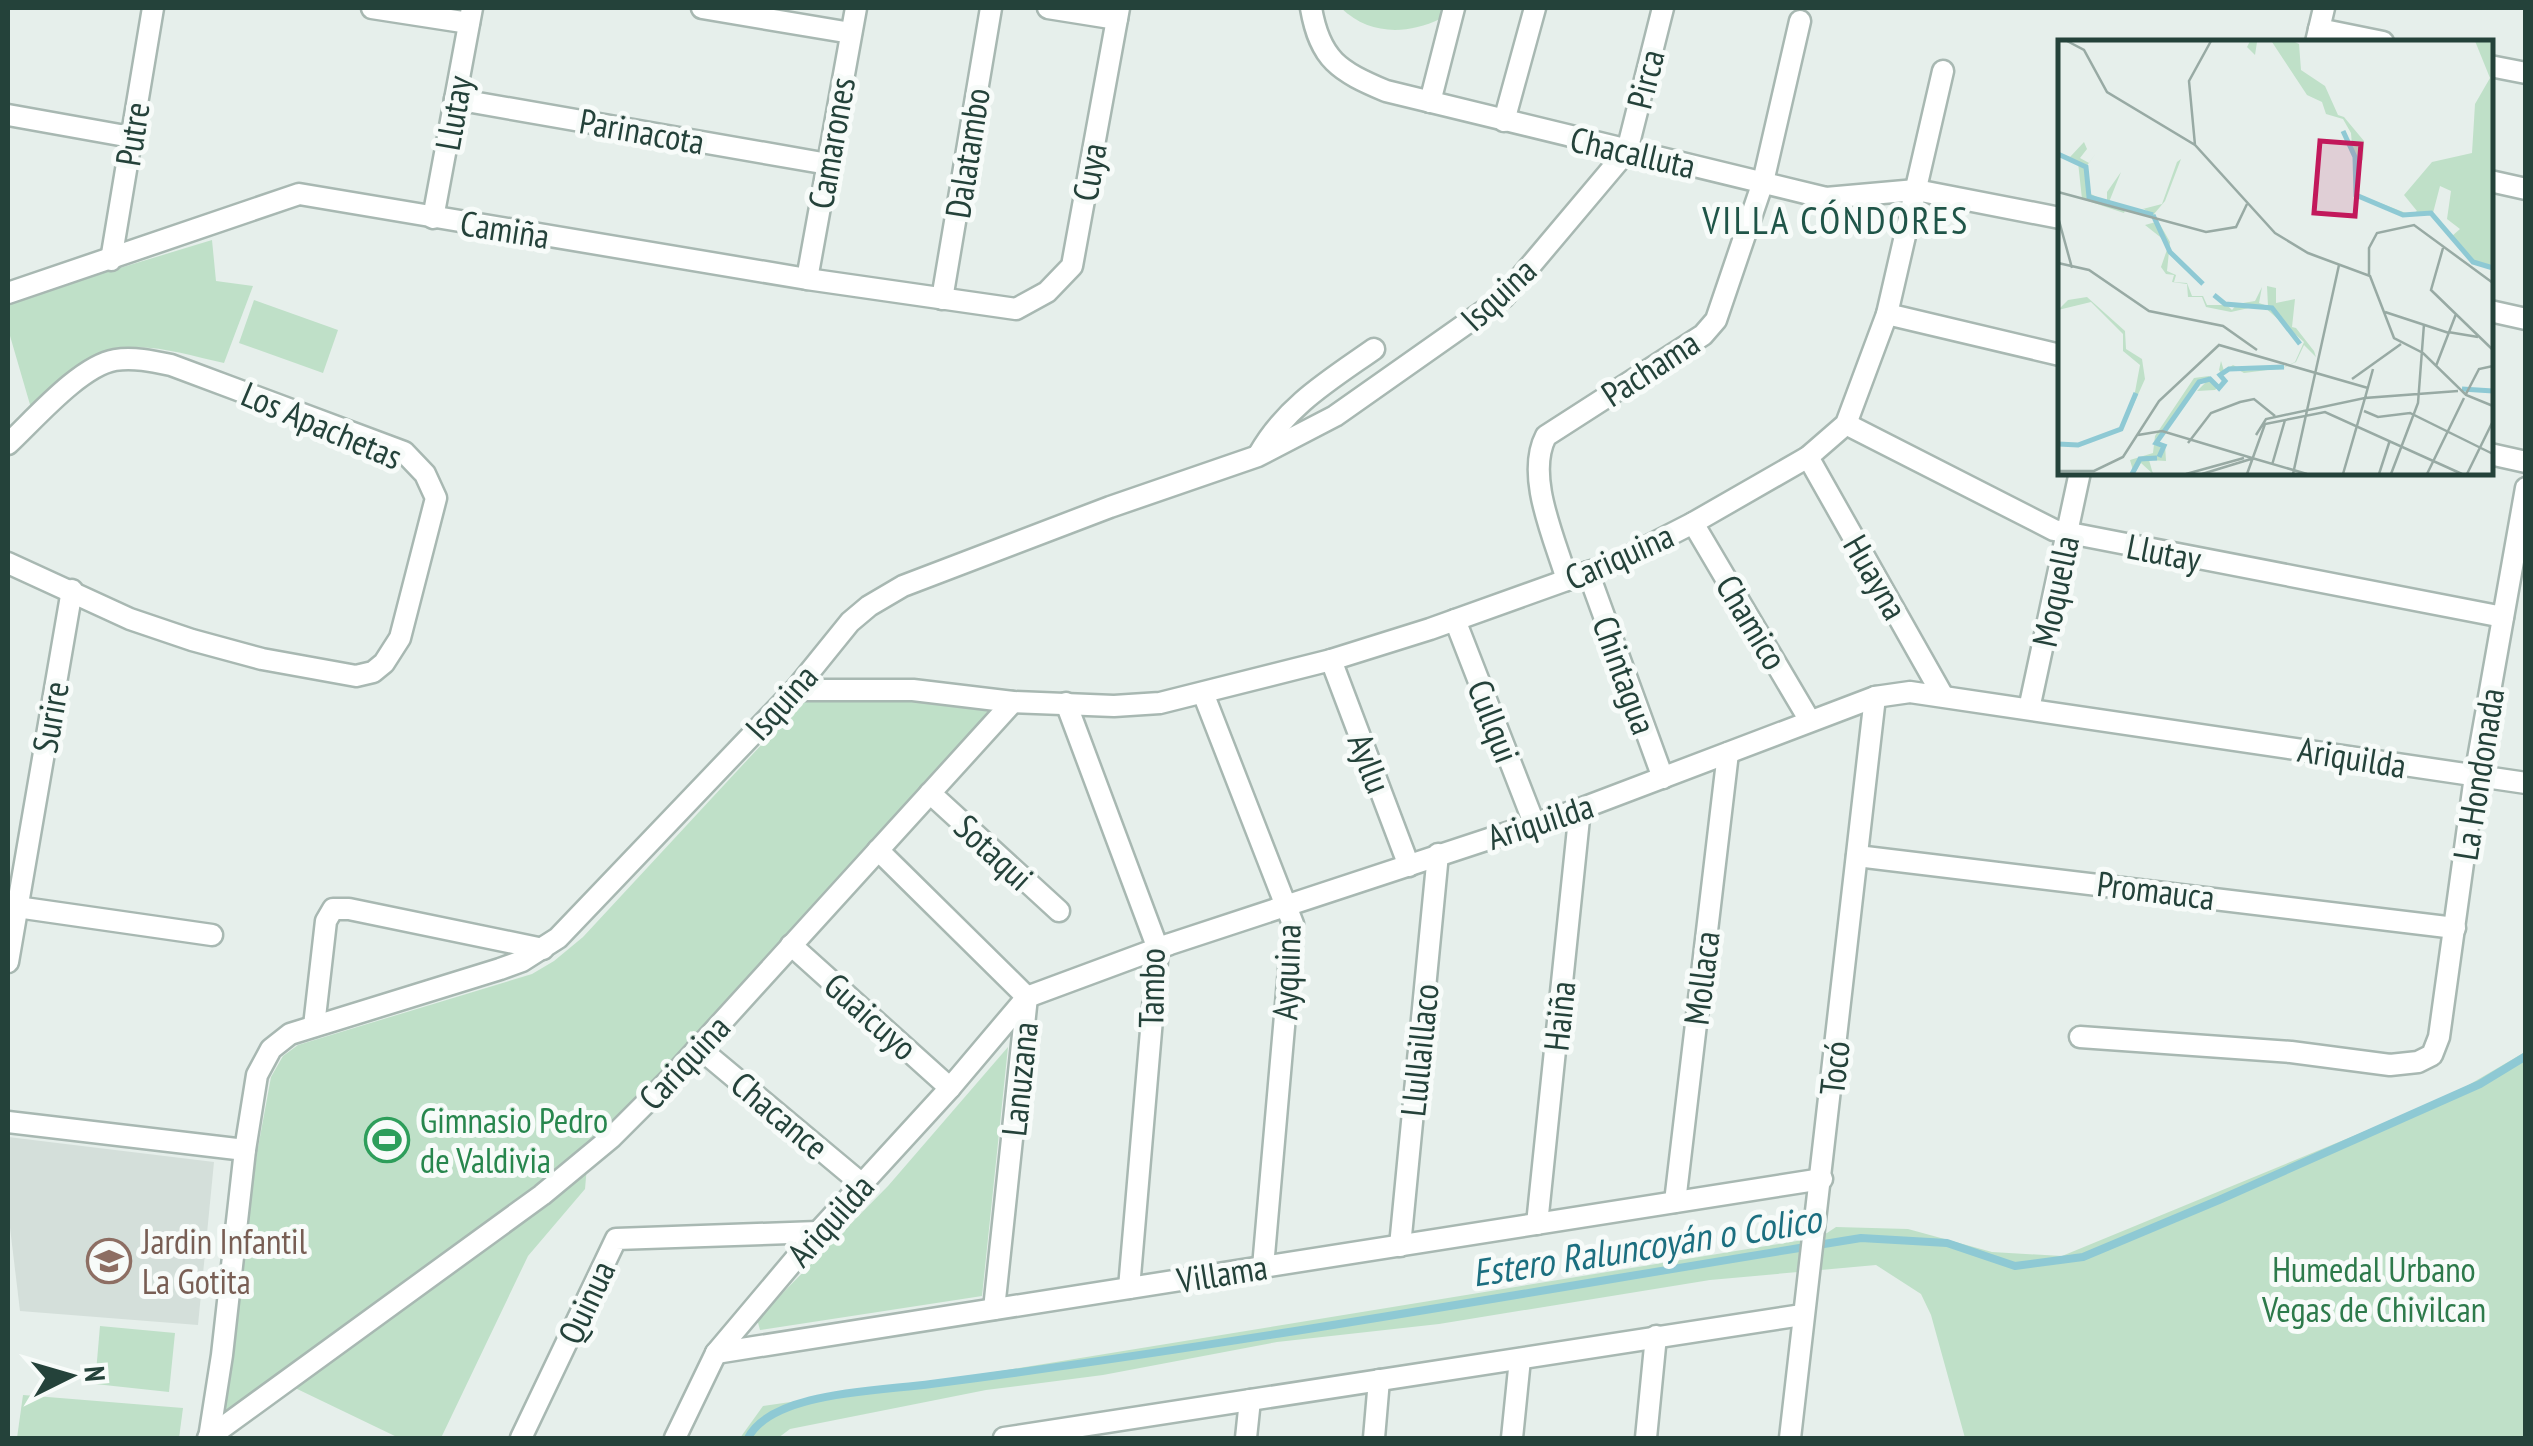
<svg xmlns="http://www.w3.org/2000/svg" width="2533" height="1446" font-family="'PT Sans Narrow',sans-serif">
  <rect width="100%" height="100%" fill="#e6efeb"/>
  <path fill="#d4dfda" d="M8,1137L214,1162L198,1325L20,1311L8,1211Z"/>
  <g fill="#bfe0c8">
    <path d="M1341,8H1441L1440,19C1406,35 1369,35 1341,8Z"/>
    <path d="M212,240L216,281L253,286L224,363C175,353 124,332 79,366C62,378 48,395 31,408L8,329V302Z"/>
    <path d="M254,300L338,330L323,373L239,343Z"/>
    <path d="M914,697L993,707C866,860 733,1006 589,1143L585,1189L528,1256L441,1438H399L293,1387L283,1373L222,1414L257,1153L271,1077L283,1056L298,1045L532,974L554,961L583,937L801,702Z"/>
    <path d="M1008,1047L982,1296L760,1330L757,1319L888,1186Z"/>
    <path d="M2525,1052V1438H1965L1931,1315L1921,1294L1876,1265L1710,1280L1439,1324L1277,1342L1103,1375L986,1390L790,1429L778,1438H740L763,1406L982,1374L1797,1241L1827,1233L1836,1227L1908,1229L1992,1252L2062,1256L2448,1097Z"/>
    <path d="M100,1326L175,1333L169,1392L95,1384Z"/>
    <path d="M23,1395L183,1408L179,1438H17Z"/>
  </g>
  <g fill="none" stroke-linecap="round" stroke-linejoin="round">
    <path stroke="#8ec9d4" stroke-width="8" d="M748,1438C772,1391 883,1391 931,1384C1242,1344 1551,1288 1861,1238L1947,1243L2015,1266L2083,1257L2219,1200L2480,1084L2526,1056"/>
    <defs>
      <g id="street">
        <path d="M372,8L469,23"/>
        <path d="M702,8L851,33"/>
        <path d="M1048,8L1117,19"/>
        <path d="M1311,8C1320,60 1339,71 1386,91L1826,198L1916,190L2060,218"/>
        <path d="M2319,29L2383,42"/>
        <path d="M2316,42L2324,8"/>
        <path d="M2490,66L2526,73"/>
        <path d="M455,99L828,164"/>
        <path d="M1430,102L1454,8"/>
        <path d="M8,115L131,137"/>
        <path d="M1504,121L1535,8"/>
        <path d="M2490,181L2526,189"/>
        <path d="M433,218L472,8"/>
        <path d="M111,260L153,8"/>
        <path d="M807,279L856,8"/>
        <path d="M8,293L299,194L807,279L1016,309L1047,292L1072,266L1119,8"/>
        <path d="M942,299L991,8"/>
        <path d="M2490,311L2526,319"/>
        <path d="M1887,314L2060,355"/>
        <path d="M1846,424L2054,530L2503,617"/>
        <path d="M8,444C34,420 80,366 115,360C133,357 152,361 171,365L404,452L425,474L436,498L400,638L384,663L373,672L356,676L262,659L192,640L130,619L8,563"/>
        <path d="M1259,454C1286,406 1330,380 1374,349"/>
        <path d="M2490,454L2526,462"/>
        <path d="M1808,457L1943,696"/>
        <path d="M1693,523L1810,721"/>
        <path d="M1588,572L1663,778"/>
        <path d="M1567,580C1555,539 1525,476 1546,436L1703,335L1716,320L1763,182L1800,21"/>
        <path d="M1455,620L1534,823"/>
        <path d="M1331,660L1409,866"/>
        <path d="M795,690H913L1013,702L1114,706L1160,703L1331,660L1430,629L1617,562L1693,523L1808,457L1846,424L1887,314L1943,71"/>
        <path d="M1203,693L1293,924L1263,1267"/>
        <path d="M1066,703L1158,949L1129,1288"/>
        <path d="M2029,709L2080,472"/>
        <path d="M930,793L1059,911"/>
        <path d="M878,850L1027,997L994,1309"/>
        <path d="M1857,856L2455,928"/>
        <path d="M17,907L212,935"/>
        <path d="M791,945L950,1088"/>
        <path d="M8,962L72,590"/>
        <path d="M314,1026L326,921L333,909H349L543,949"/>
        <path d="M2080,1037L2291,1052L2390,1065L2418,1062L2432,1055L2439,1037L2475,776L2526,488"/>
        <path d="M698,1047L862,1184"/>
        <path d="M8,1122L245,1150"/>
        <path d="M1675,1202L1728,753"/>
        <path d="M1537,1224L1580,809"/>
        <path d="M1400,1246L1438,854"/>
        <path d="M716,1353L1822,1179"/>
        <path d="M208,1438L542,1195L612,1137L671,1078L1013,702"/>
        <path d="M209,1438L222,1355L245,1150L257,1075L271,1049L290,1034L500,969L522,961L558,938L795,690L850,622L869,606L903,586L1110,507L1258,456L1335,416L1504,297L1627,151L1663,8"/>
        <path d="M521,1438L616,1239L818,1232"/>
        <path d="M675,1438L716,1353L818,1232L950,1088L1027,997L1170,944L1580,809L1875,697L1910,692L2526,783"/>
        <path d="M1004,1438L1802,1315"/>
        <path d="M1246,1438L1250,1400"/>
        <path d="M1374,1438L1379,1380"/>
        <path d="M1512,1438L1520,1359"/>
        <path d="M1646,1438L1656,1336"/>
        <path d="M1790,1438L1875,697"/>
      </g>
    </defs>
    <use href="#street" stroke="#a8b8b2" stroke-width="25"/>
    <use href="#street" stroke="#fff" stroke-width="20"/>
  </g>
  <defs>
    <symbol id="stadium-ring" viewBox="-11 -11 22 22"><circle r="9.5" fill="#f7fbf9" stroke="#2e9e5b" stroke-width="1.5"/><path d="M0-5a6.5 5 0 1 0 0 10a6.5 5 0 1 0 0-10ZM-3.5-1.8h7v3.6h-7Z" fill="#2e9e5b"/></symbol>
    <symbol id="school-ring" viewBox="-11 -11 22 22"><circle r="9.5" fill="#f7fbf9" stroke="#8d6e63" stroke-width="1.5"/><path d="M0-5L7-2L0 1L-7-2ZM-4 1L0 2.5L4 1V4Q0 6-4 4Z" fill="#8d6e63"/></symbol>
  </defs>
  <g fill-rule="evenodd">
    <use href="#stadium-ring" x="362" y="1115" width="50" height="50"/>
    <use href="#school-ring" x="84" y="1236" width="50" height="50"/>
  </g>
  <g text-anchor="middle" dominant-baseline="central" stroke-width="10" stroke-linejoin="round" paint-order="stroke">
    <g font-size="35" fill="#24423a" stroke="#f7fbf9">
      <text transform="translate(1645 79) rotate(-76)">Pirca</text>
      <text transform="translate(453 113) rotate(-80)">Llutay</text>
      <text transform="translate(642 131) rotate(10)">Parinacota</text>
      <text transform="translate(132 134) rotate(-81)">Putre</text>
      <text transform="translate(831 143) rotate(-80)">Camarones</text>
      <text transform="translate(1633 152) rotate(13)">Chacalluta</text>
      <text transform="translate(967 153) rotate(-81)">Dalatambo</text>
      <text transform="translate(1089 172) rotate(-80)">Cuya</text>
      <text transform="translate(505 229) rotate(9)">Camiña</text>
      <text transform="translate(1498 294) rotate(-43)">Isquina</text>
      <text transform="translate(1650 368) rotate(-33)">Pachama</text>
      <text transform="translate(322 425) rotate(23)">Los Apachetas</text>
      <text transform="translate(2164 552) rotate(11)">Llutay</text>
      <text transform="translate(1619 556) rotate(-24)">Cariquina</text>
      <text transform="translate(1876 577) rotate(60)">Huayna</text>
      <text transform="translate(2055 591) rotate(-78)">Moquella</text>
      <text transform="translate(1752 622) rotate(59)">Chamico</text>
      <text transform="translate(1625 675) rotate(70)">Chintagua</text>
      <text transform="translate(781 702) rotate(-48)">Isquina</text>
      <text transform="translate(50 717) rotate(-80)">Surire</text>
      <text transform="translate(1494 721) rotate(69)">Cullqui</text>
      <text transform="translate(2352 757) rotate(9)">Ariquilda</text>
      <text transform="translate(1370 763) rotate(69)">Ayllu</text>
      <text transform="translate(2478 774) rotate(-81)">La Hondonada</text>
      <text transform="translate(1540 821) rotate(-18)">Ariquilda</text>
      <text transform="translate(994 852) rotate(43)">Sotaqui</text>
      <text transform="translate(2156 890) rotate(7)">Promauca</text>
      <text transform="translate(1286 972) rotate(-88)">Ayquina</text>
      <text transform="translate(1701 978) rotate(-83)">Mollaca</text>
      <text transform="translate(1151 988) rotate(-89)">Tambo</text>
      <text transform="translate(871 1016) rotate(42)">Guaicuyo</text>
      <text transform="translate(1559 1016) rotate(-84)">Haiña</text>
      <text transform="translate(1419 1050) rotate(-84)">Llullaillaco</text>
      <text transform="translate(684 1062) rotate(-47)">Cariquina</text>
      <text transform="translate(1834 1068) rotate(-84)">Tocó</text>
      <text transform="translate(1019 1079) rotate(-84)">Lanuzana</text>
      <text transform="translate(780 1115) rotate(40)">Chacance</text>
      <text transform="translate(830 1220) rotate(-48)">Ariquilda</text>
      <text transform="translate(1222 1273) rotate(-9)">Villama</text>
      <text transform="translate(586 1302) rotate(-65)">Quinua</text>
    </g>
    <g font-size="35" fill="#27864d" stroke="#f7fbf9" text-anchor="start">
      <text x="420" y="1120">Gimnasio Pedro<tspan x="420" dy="40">de Valdivia</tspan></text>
    </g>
    <g font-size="35" fill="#785e54" stroke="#f7fbf9" text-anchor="start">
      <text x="142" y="1241">Jardin Infantil<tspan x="142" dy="40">La Gotita</tspan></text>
    </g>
    <g font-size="35" fill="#2d7a4b" stroke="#f7fbf9">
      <text x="2374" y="1269">Humedal Urbano<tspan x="2374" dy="40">Vegas de Chivilcan</tspan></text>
    </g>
    <g font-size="38" letter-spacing="2.5" fill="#1f5548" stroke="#f7fbf9">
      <text x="1836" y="219">VILLA CÓNDORES</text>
    </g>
    <g font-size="38" font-style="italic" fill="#1c6f80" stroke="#f7fbf9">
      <text transform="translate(1646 1245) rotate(-9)">Estero Raluncoyán o Colico</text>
    </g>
  </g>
  <g transform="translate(2058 40)">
    <rect width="435" height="435" fill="#e6efeb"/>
    <path d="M192,1H235L241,4L243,30L267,46L280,75L286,77L306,101L305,120L296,123L299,154L353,175L359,171L346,155L374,122L414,113L417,64L432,38L417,1H435V228L408,217L374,175L345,176L298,155L293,93L285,79L268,74L264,62L249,55L214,2H199L197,15L189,7ZM382,146L393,151L389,179L402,189L394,196L375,173ZM26,102L29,109L22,118L31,123L38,113L28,127L29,152L49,162V152L63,132L51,162L77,171L104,164L119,122L123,119L107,161L96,174L112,202L109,231L118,235L116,242L129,243L134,256H145L149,265H169L174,270L179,264L197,261L204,247L201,263L210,266L209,246L218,248V263L237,259L234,287L238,288L256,311L258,317L246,305L238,322L225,328L186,333L175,327L164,334L168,340L157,350L139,351L149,341H143L100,402L107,405L108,421L91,420L95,434L83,423L76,434L72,420L95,413L97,396L136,338L151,336L162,346L168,340L161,330L163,321L166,331L175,325L187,331L224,328L237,322L246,302L204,265L173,272L148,267L144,257H130L129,244L114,242L116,235L108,234L103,227L111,204L87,185L98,182L95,175L86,169L76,172L68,168L66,173L24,159L20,122L8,119L0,135L8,119L0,113L12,117ZM29,257L67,291L68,309L84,319L87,339L74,368L82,325L65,311V294L33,262L0,270L10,260Z" fill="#bfe0c8" fill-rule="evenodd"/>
    <path fill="none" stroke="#8ec9d4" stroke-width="5" d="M285,91L297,117L298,155L345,175L373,173L415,222L435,228M0,114L28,127L31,157L95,175M95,175L112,212L145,244M156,255L167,264L214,268L242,304M404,349L435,351M0,404L20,405L63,389L78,353M101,417L106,406L98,403L141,342L152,339L161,348L167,341L162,335L171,329L226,327M74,434L82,419L99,418"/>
    <path fill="none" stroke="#98aaa4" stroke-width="2.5" d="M9,1L26,10L49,52L137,105L217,193L250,213L312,236L336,298L365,313L408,355L435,366M137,105L131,41L153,1M0,152L148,192L178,187L189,164M0,177L14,228M385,208L373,250L435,310M0,223L31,230L91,271L165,286L199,310M311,235V208L319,193L356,185L435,243M327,272L391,293M390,292L420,297M378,326L398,274M294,339L343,304M408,354L421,329L435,326M306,371L320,377L352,373L435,414M80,395L104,391L194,418M198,395L208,379L307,358L315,329M130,403L153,373L182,362L196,359L217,376M194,418L249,434M214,425L227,380M0,431H36L65,417L101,361L161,305L310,348M128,434L186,418M144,434L193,419M189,434L207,384L267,372L404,434M235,434L281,225M285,434L307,358L400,351M321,434L332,400M333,434L360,363L366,284M369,434L406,358M409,434L435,381"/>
    <path fill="#c2185b" fill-opacity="0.15" stroke="#c2185b" stroke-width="5" d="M262,101L303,104L297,176L256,173Z"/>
    <rect width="435" height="435" fill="none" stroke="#24423a" stroke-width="5"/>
  </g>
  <rect width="2533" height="1446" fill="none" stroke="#24423a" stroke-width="20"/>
  <g transform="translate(70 1376) rotate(85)" stroke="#f7fbf9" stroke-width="8" paint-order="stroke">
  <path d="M0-8L18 38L0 25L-18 38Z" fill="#24423a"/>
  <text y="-15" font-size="28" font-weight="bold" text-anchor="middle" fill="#24423a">N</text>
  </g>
</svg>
